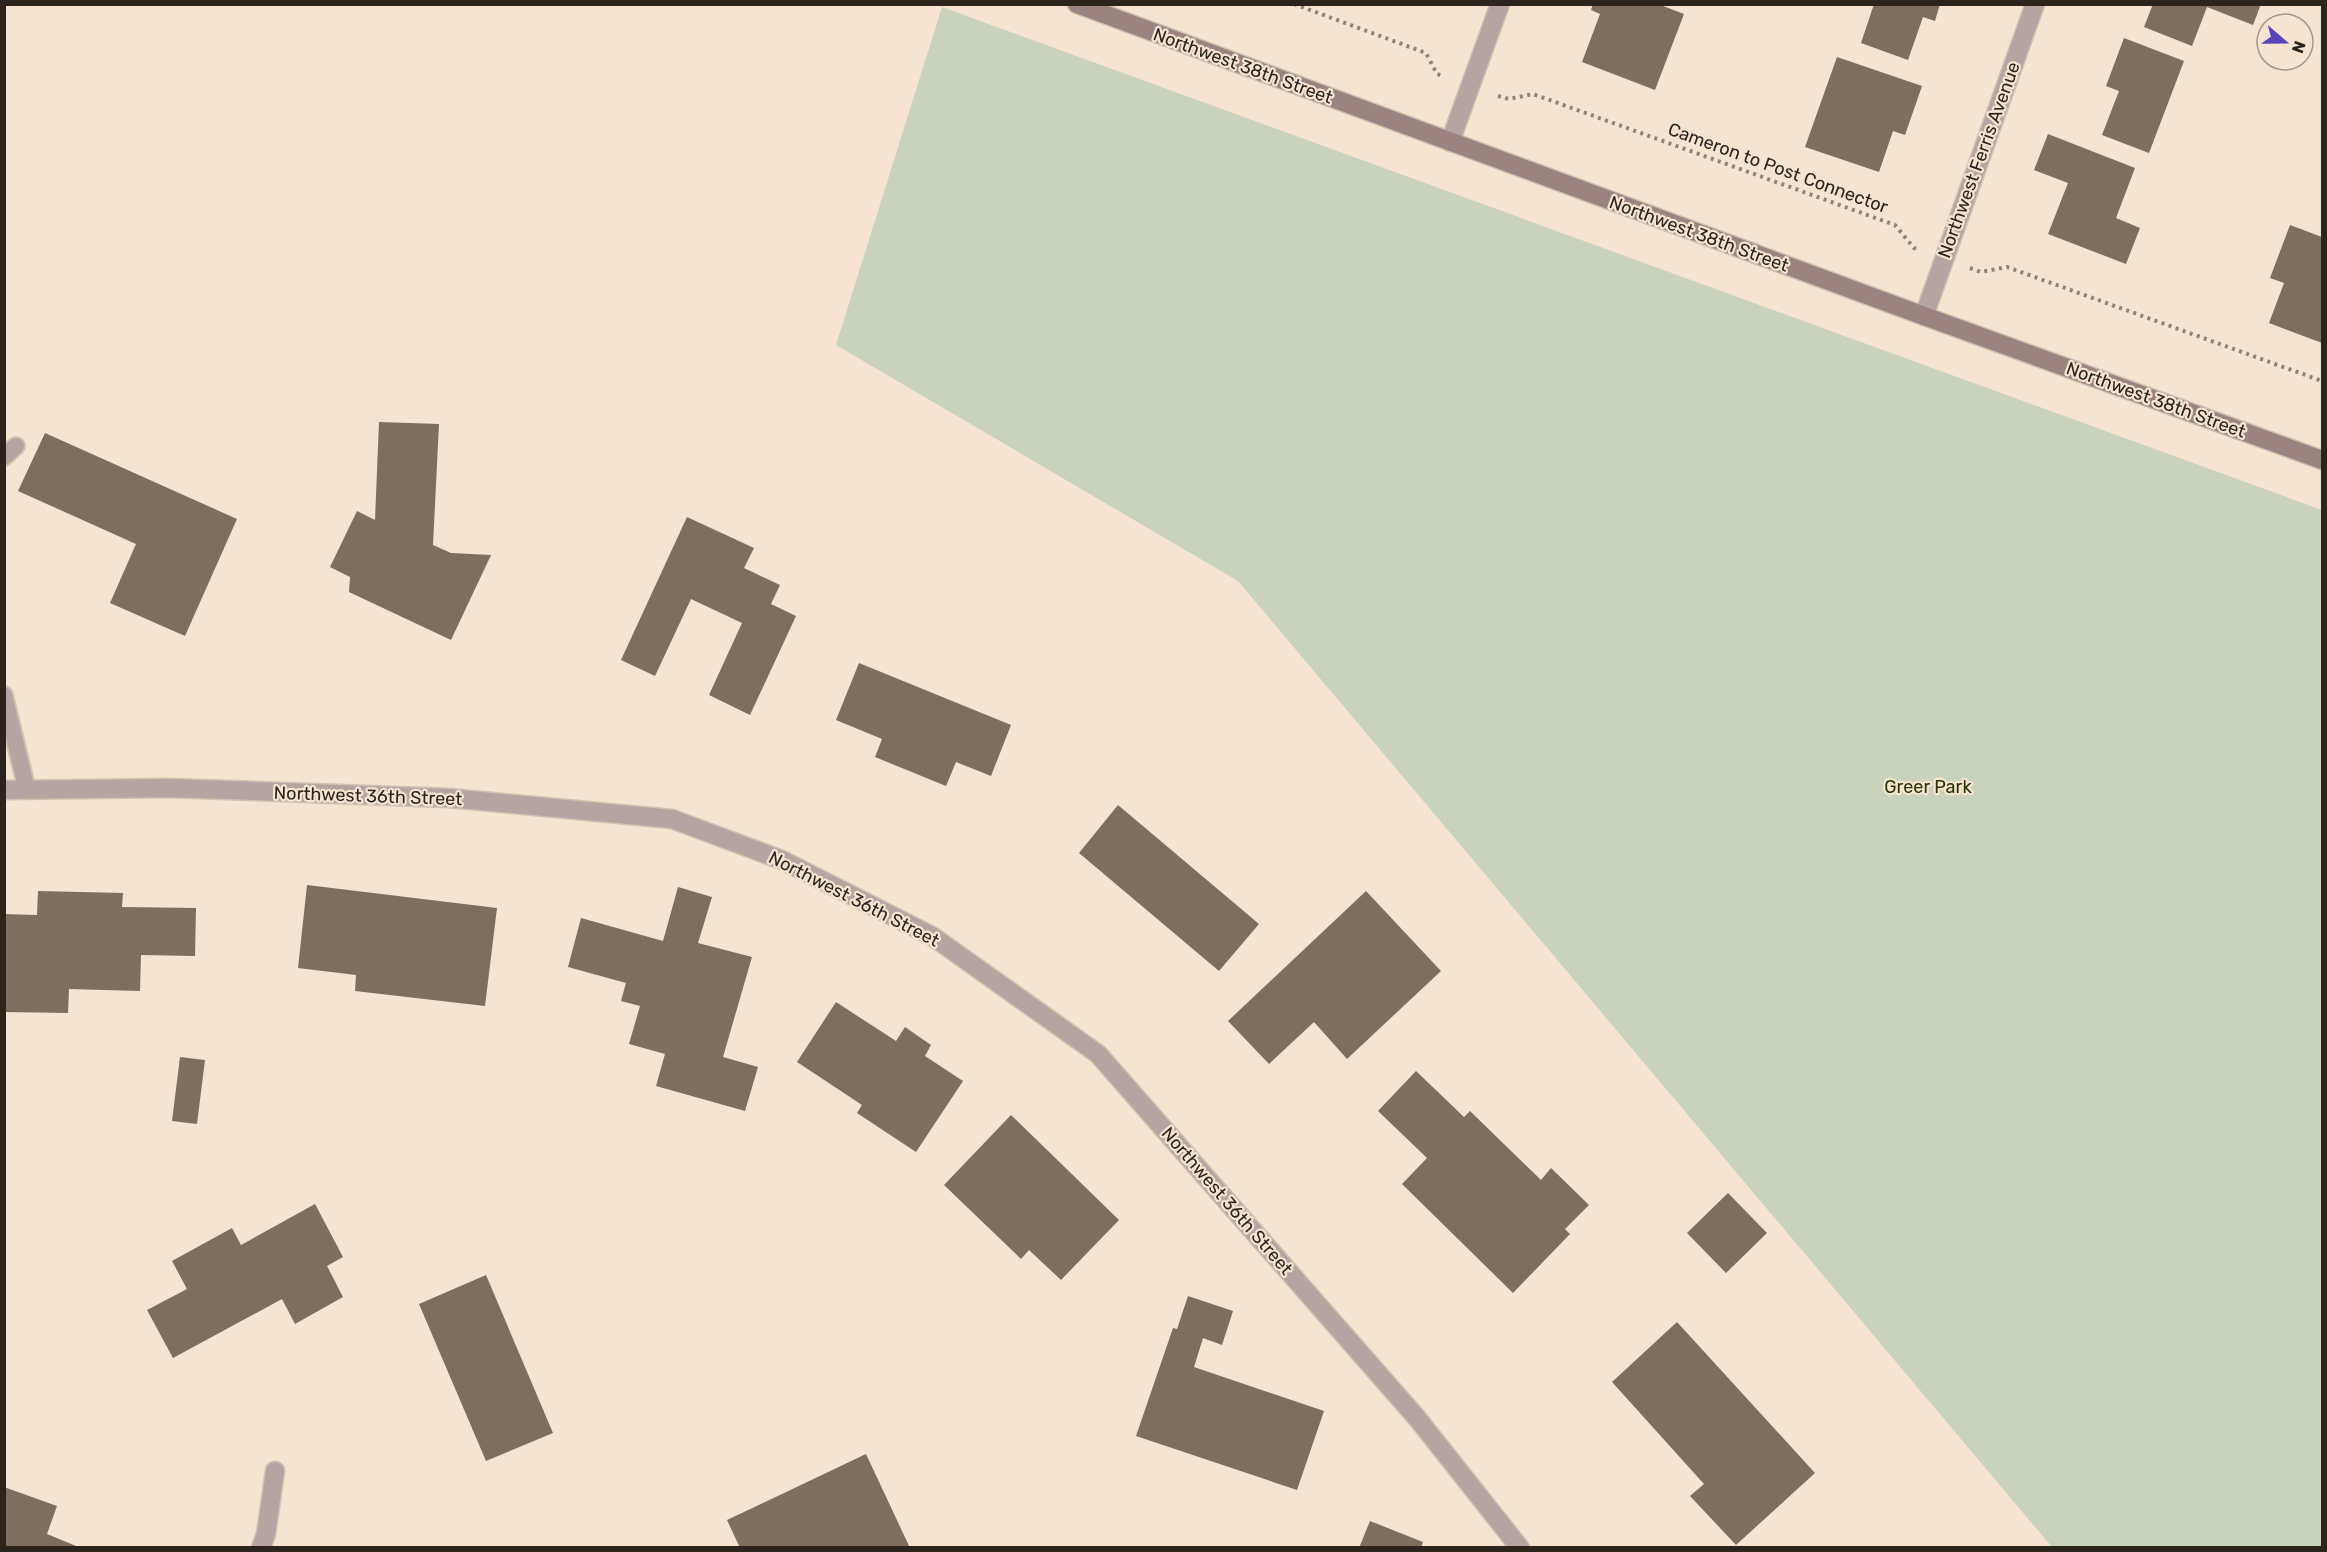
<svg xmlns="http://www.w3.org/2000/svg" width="2327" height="1552" font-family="Rubik,sans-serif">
  <rect width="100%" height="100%" fill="#f6e3d0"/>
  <path fill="#c9d3bb" d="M942,7L2322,510V1547H2052L1238,581L836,345Z"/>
  <g fill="#7f6e5d">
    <path d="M1593,4H1658L1684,14L1655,90L1582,62L1600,14L1591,10Z"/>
    <path d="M1874,4H1940L1935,21L1923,17L1908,60L1861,43Z"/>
    <path d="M2153,4H2261L2253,25L2207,7L2192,46L2144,27Z"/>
    <path d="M2124,38L2184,61L2149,153L2102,135L2119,91L2106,86Z"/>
    <path d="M1837,57L1922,86L1905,135L1893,131L1879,172L1805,147Z"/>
    <path d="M2048,134L2135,168L2116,218L2140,228L2126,264L2048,234L2068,183L2034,170Z"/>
    <path d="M2290,225L2322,237V343L2269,323L2284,283L2270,278Z"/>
    <path d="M379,422L439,424L433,545L451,553L491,555L451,640L349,592L350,577L330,567L357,511L375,520Z"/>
    <path d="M45,433L237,519L185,636L110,603L136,544L18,491Z"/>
    <path d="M687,517L754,548L744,568L780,585L771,604L796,616L750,715L709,695L742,623L691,599L655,676L621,660Z"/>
    <path d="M859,663L1011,725L991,776L956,762L946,786L875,757L882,739L836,720Z"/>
    <path d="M1118,805L1259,924L1219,971L1079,853Z"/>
    <path d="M307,885L497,908L485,1006L355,991L356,975L298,968Z"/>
    <path d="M678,887L712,897L698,943L752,957L723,1057L758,1067L745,1111L656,1086L665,1054L629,1044L640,1006L621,1001L626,983L568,967L581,918L663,941Z"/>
    <path d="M38,891L123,893L122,907L196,908L195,956L141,955L140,991L69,989L68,1013L4,1012V914L37,915Z"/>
    <path d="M1366,891L1441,971L1347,1059L1314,1022L1269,1064L1228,1021Z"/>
    <path d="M836,1002L896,1041L905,1027L931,1045L925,1056L963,1081L916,1152L857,1113L862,1105L797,1062Z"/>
    <path d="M180,1057L205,1060L197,1124L172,1121Z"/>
    <path d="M1416,1071L1464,1117L1470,1111L1541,1180L1551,1168L1589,1205L1565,1229L1570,1234L1513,1293L1402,1184L1427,1158L1378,1111Z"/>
    <path d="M1011,1115L1119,1220L1061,1280L1029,1250L1021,1259L944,1185Z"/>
    <path d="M1728,1193L1767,1233L1726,1273L1687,1233Z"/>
    <path d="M315,1204L343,1257L327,1266L343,1297L295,1324L282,1299L173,1358L147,1310L187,1289L172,1261L232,1228L241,1245Z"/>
    <path d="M486,1275L553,1433L486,1461L419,1304Z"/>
    <path d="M1188,1296L1233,1311L1222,1345L1203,1338L1194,1367L1324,1411L1297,1490L1136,1436L1173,1328L1177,1329Z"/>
    <path d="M1677,1322L1815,1473L1736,1545L1690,1496L1704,1484L1612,1382Z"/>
    <path d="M866,1454L910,1548H740L727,1520Z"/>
    <path d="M4,1487L57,1506L47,1534L81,1548H4Z"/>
    <path d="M1370,1521L1423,1542L1421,1548H1359Z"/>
  </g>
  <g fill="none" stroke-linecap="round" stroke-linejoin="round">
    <defs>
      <g id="lane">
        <path d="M4,457L16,446"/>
        <path d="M4,695L27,790"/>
      </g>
      <g id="street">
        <path d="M1450,142L1500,4"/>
        <path d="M1924,316L2035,4"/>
        <path d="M4,790L169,788L449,798L672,819L782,860L932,936L1098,1054L1417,1418L1520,1548"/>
        <path d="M261,1548L266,1534L275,1471"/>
      </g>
      <path id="secondary" d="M1077,4L1924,316L2322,460"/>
    </defs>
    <use href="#lane" stroke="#d1c1b0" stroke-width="20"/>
    <use href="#street" stroke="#d1c1b0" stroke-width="21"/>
    <use href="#secondary" stroke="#d1c1b0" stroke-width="21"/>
    <g stroke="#908376" stroke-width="4" stroke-dasharray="3 4.5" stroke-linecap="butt">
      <path d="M1294,4L1426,53L1437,74L1443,76"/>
      <path d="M1498,96L1509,99L1533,94L1895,225L1914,248L1917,249"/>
      <path d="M1970,268L1981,272L2007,267L2322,381"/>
    </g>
    <use href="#lane" stroke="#b5a4a2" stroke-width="16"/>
    <use href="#street" stroke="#b5a4a2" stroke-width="18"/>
    <use href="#secondary" stroke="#9c8381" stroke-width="18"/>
  </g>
  <g text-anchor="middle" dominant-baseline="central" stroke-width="4.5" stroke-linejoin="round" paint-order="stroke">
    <g font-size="18" fill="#2b241d" stroke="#f6e3d0">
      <text transform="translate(1243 66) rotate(20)">Northwest 38th Street</text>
      <text transform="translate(1979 160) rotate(-70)">Northwest Ferris Avenue</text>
      <text transform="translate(1778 168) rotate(20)">Cameron to Post Connector</text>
      <text transform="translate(1699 234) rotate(20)">Northwest 38th Street</text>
      <text transform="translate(2156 400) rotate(20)">Northwest 38th Street</text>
      <text transform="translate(368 796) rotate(2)">Northwest 36th Street</text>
      <text transform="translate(854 899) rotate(27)">Northwest 36th Street</text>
      <text transform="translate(1227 1201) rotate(49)">Northwest 36th Street</text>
    </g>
    <g font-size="18" fill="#263502" stroke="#f6e3d0">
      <text x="1928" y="787">Greer Park</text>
    </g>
  </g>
  <rect width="2327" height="1552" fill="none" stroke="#2b241d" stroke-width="12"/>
  <g transform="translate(2285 42) rotate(110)"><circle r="28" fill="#f6e3d0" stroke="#a59788" stroke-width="1.5"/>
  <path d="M0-4.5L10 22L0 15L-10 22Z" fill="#5844bc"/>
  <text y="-9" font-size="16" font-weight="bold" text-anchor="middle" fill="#2b241d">N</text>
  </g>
</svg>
